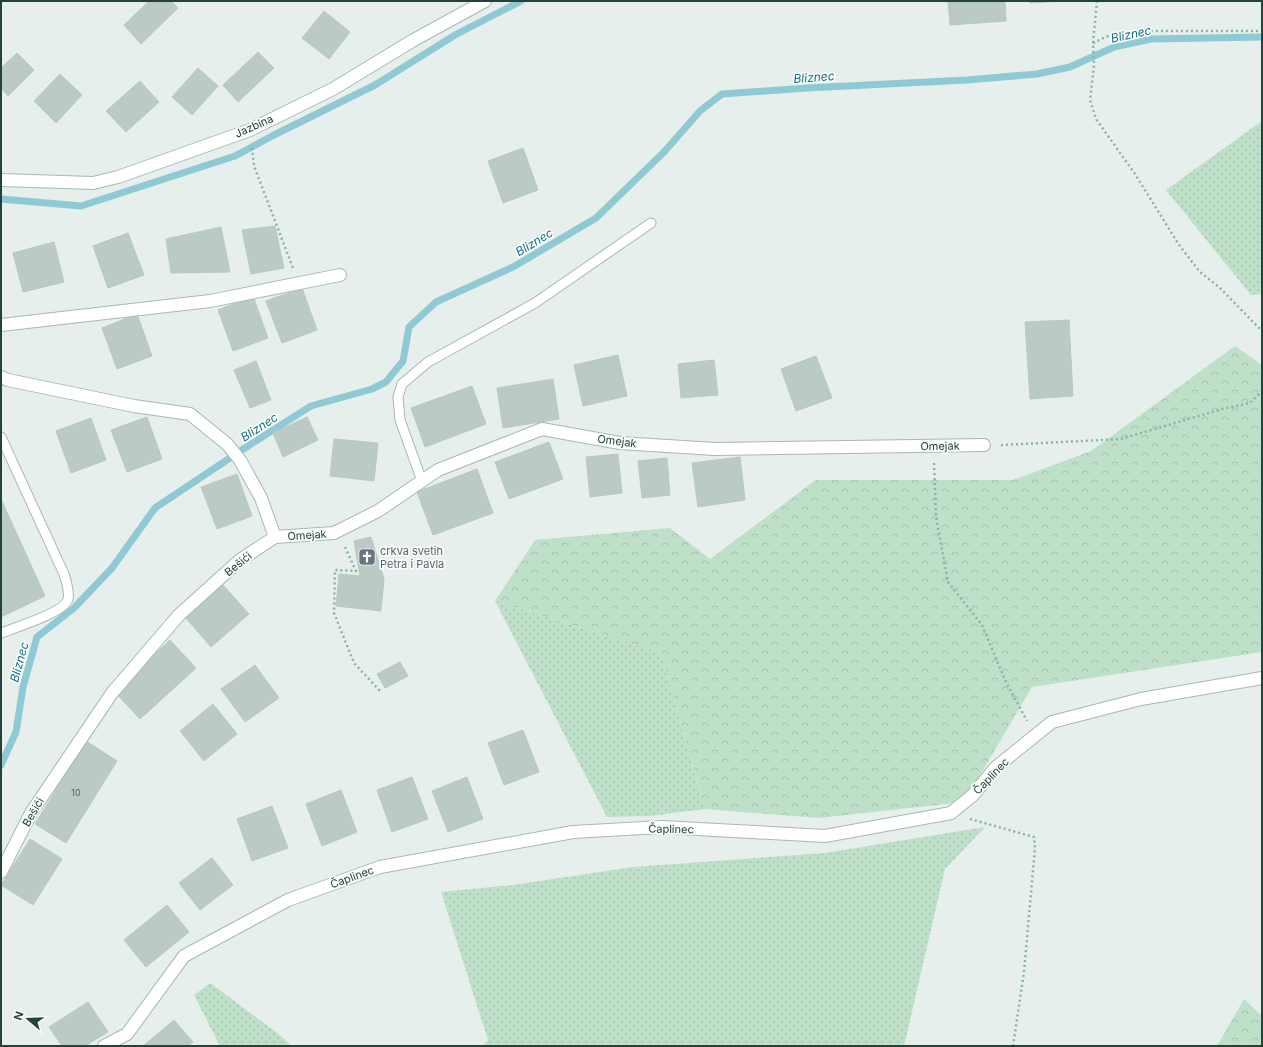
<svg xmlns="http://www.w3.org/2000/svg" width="1263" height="1047" font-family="Inter,sans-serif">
  <defs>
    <pattern id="grass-dots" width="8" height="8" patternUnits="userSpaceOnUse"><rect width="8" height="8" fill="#bfe0c8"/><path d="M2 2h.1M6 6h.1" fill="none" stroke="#a4c1ad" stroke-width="1.8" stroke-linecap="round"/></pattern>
    <pattern id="forest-crowns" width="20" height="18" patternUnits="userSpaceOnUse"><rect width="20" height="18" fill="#bfe0c8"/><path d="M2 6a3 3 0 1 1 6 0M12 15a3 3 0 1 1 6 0" fill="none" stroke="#a4c1ad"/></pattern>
  </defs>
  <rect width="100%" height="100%" fill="#e6efeb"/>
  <g fill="url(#grass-dots)">
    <path d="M1262,121V294L1251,295L1166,190Z"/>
    <path d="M495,601L661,653L705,809L650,816L607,817Z"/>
    <path d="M985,827L945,869L904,1046H482L488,1040L441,892L513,885L633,867L825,853Z"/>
    <path d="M210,983L280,1035L291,1046H220L194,995Z"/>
  </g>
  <g fill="url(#forest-crowns)">
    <path d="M1235,346L1262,365V652L1032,687L964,802L819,818L705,809L661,653L495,601L535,540L670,528L710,559L816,480H1013L1091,451Z"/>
    <path d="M1244,999L1262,1016V1046H1217Z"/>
  </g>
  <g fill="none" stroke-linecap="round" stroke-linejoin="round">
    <g stroke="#8ec9d4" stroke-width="7">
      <path d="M1,199L81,206L235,156L272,136L375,85L455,35L521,1"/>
      <path d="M1,765L16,732L23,687L37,637L74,608L112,568L155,508L248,446L311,406L372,389L386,382L403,361L409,327L436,302L513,267L596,218L664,152L700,111L722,94L807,88L967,80L1037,74L1070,67L1114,47L1151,39L1262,37"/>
    </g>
  </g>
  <g fill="#bbcac4" stroke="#b8c9c2">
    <path d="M149,1H171L178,8L141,44L124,25Z"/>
    <path d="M948,1H1005L1006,21L950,25Z"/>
    <path d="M1029,1H1063L1030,3Z"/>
    <path d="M324,11L350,32L329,59L302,38Z"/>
    <path d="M258,52L274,68L238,102L223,85Z"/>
    <path d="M17,53L34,70L8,96L1,88V68Z"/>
    <path d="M198,68L218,86L192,115L172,97Z"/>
    <path d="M60,74L82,95L56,123L34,101Z"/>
    <path d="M140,81L159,102L126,132L106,111Z"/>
    <path d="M523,148L538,190L503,203L488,161Z"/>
    <path d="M275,226L284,268L251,274L242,230Z"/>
    <path d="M221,227L230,272L171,273L166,239Z"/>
    <path d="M128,233L144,275L108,288L93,246Z"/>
    <path d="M54,242L64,282L23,292L13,253Z"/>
    <path d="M302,288L317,330L282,343L266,301Z"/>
    <path d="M253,296L268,338L233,351L218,310Z"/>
    <path d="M137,314L152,356L117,369L102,328Z"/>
    <path d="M1069,320L1073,396L1030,399L1025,322Z"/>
    <path d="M618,355L627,396L583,406L574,365Z"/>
    <path d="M816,356L832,398L796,411L781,369Z"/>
    <path d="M714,360L718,395L681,398L678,364Z"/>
    <path d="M256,361L271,400L250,408L234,370Z"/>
    <path d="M553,379L559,419L503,428L497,388Z"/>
    <path d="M472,386L486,424L425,447L411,408Z"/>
    <path d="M147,417L162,459L127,472L111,430Z"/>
    <path d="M307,417L318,440L283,457L273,433Z"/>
    <path d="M91,418L106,460L71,473L56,431Z"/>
    <path d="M334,439L378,443L374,481L330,476Z"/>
    <path d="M549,442L563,479L509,499L495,462Z"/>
    <path d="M618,454L622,493L590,497L586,457Z"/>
    <path d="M740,457L745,500L698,507L692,463Z"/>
    <path d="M667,458L670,495L642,498L638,461Z"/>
    <path d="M477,469L493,513L433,535L417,492Z"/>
    <path d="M237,474L252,516L217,529L201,487Z"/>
    <path d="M1,499L45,596L1,617Z"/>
    <path d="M371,537L384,579L381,611L336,606L339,574L360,576L354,541Z"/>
    <path d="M222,584L249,614L211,647L185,617Z"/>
    <path d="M170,640L196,668L140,719L114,691Z"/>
    <path d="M400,662L408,676L385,688L377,674Z"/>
    <path d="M255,665L279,698L245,722L221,689Z"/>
    <path d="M213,704L237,734L204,761L180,731Z"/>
    <path d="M523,730L539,772L504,785L488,743Z"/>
    <path d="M86,741L117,761L66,843L35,824Z"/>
    <path d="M412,777L428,819L392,832L377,790Z"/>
    <path d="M467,777L483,819L448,832L432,791Z"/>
    <path d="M341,790L357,832L322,846L306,804Z"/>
    <path d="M272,806L288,848L252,861L237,819Z"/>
    <path d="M30,839L62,859L33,905L1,885Z"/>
    <path d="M212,858L233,885L200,910L179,883Z"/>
    <path d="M167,905L189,932L146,967L124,940Z"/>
    <path d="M88,1002L108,1032L85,1046H62L49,1027Z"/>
    <path d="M174,1020L193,1042L188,1046H143Z"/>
  </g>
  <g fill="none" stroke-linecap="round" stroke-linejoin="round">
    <defs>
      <g id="lane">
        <path d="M1,437L64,574C66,581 70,592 68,599C66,612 14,628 1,633"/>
        <path d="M422,481L400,420L398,397L402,384L428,362L535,303L651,223"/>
      </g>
      <g id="street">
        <path d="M1,325L210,301L340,275"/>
        <path d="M1,377L8,380L134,406L190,414L227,444L240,460L261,498L275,537L240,560L179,615L112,693L31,813L1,872"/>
        <path d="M275,537L334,533L378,511L438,470L542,429L620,443L715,449L984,445"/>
        <path d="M104,1046L127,1034L184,956L288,900L380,867L573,832L662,827L825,836L951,813L973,795L995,768L1052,722L1141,699L1262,678"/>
      </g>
      <path id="secondary" d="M1,180L93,183L118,177L250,130L333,89L412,41L485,1"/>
    </defs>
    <use href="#lane" stroke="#a8b8b2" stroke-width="11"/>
    <use href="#street" stroke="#a8b8b2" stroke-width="14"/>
    <use href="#secondary" stroke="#a4bbb3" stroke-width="14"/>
    <g stroke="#86b3a5" stroke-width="2.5" stroke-dasharray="2 3" stroke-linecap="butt">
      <path d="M1097,1L1093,43L1094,66L1090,100L1096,119L1135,174L1179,245L1200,272L1219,287L1262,331"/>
      <path d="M1093,43L1110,35L1136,31H1262"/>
      <path d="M252,148L254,166L293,268"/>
      <path d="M1001,445L1121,439L1222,409L1250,403L1262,391"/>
      <path d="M934,463L936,517L948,582L982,625L1006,682L1027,721"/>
      <path d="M345,547L356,571L335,570L334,613L354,663L381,692"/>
      <path d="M970,819L1034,837L1035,848L1024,972L1013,1046"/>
    </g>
    <use href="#lane" stroke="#fff" stroke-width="9"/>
    <use href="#street" stroke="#fff" stroke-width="12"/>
    <use href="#secondary" stroke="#fff" stroke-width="12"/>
  </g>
  <defs>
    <symbol id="church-square" viewBox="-11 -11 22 22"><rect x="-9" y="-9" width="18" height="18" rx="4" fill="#6b7280" stroke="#f7fbf9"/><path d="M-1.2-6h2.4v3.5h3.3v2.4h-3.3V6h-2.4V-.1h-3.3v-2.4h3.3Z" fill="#fff"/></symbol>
  </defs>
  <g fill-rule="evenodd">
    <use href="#church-square" x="357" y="547" width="20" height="20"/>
  </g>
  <g text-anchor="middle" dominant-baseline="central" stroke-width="3.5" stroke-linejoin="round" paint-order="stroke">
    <g font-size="9" fill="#4a645c">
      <text x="76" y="792">10</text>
    </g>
    <g font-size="11" fill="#24423a" stroke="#f7fbf9">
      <text transform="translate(254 126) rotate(-24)">Jazbina</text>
      <text transform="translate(617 441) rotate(7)">Omejak</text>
      <text transform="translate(940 446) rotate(-1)">Omejak</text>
      <text transform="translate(307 535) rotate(-4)">Omejak</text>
      <text transform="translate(238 564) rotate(-39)">Bešići</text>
      <text transform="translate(991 776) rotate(-46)">Čaplinec</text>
      <text transform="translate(33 812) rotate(-60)">Bešići</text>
      <text transform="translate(671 829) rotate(1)">Čaplinec</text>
      <text transform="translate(352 877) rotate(-20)">Čaplinec</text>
    </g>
    <g font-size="11" fill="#5b616d" stroke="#f7fbf9" text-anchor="start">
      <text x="380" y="551">crkva svetih<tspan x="380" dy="13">Petra i Pavla</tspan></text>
    </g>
    <g font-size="12" font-style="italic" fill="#1c6f80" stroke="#f7fbf9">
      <text transform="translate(1131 34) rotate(-12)">Bliznec</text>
      <text transform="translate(814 77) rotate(-4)">Bliznec</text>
      <text transform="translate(534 242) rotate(-31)">Bliznec</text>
      <text transform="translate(259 427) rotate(-33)">Bliznec</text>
      <text transform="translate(19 662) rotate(-75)">Bliznec</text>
    </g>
  </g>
  <rect width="1263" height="1047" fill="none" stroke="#24423a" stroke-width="4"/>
  <g transform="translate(28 1019) rotate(289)" stroke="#f7fbf9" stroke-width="3" paint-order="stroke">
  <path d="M0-3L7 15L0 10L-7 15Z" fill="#24423a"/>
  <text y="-6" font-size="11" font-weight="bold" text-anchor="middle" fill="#24423a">N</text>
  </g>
</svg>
